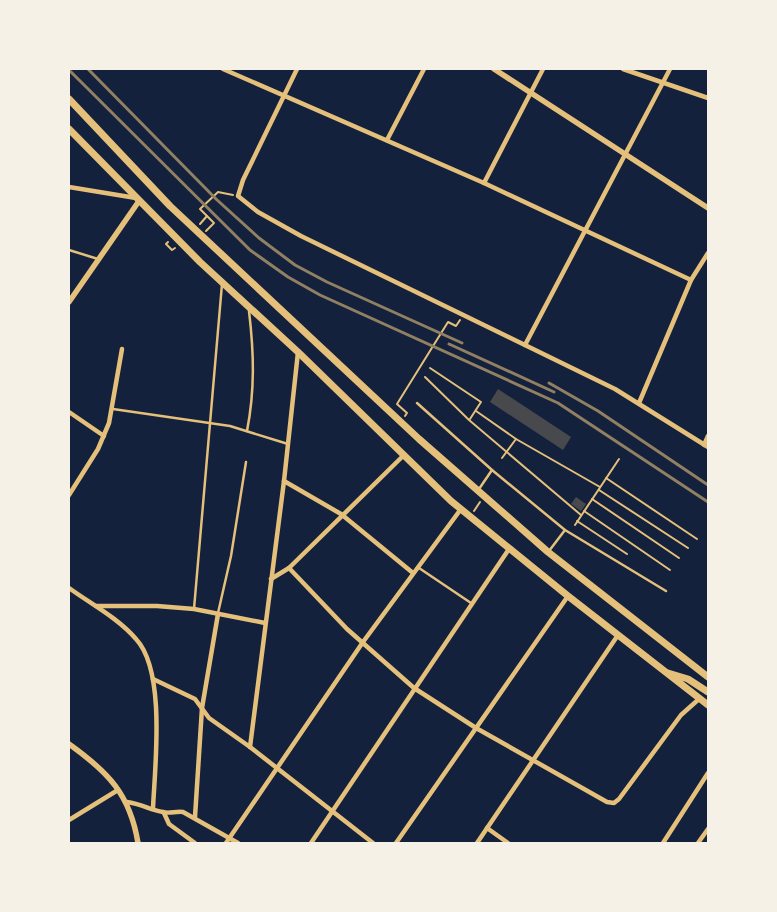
<svg xmlns="http://www.w3.org/2000/svg" width="777" height="912" font-family="'Open Sans',sans-serif">
  <rect width="100%" height="100%" fill="#14213d"/>
  <g fill="#48494c">
    <path d="M498,389L571,437L563,450L490,402Z"/>
    <path d="M576,497L586,504L581,511L571,504Z"/>
  </g>
  <g fill="none" stroke-linecap="round" stroke-linejoin="round">
    <g stroke="#e5c07b" stroke-width="2">
      <path d="M200,224L207,216"/>
      <path d="M206,231L214,223L200,209L218,192L233,195"/>
      <path d="M168,242L166,244L172,250L175,248"/>
      <path d="M430,368L481,402L470,419"/>
      <path d="M425,377L469,420L581,515"/>
      <path d="M476,411L516,439L600,487"/>
      <path d="M405,416L407,413L397,404L448,322L456,326L460,320"/>
      <path d="M502,458L516,439"/>
      <path d="M606,478L697,539"/>
      <path d="M599,490L688,548"/>
      <path d="M592,499L679,558"/>
      <path d="M474,511L480,502"/>
      <path d="M584,511L670,570"/>
      <path d="M577,521L627,554"/>
      <path d="M575,525L619,459"/>
    </g>
    <g stroke="#e5c07b" stroke-width="2.5">
      <path d="M69,250L98,259"/>
      <path d="M417,403L492,470"/>
      <path d="M113,409L230,426L288,444"/>
      <path d="M247,431C255,390 254,353 249,311"/>
      <path d="M479,489L492,470L565,530L549,551"/>
      <path d="M565,530L666,591"/>
      <path d="M419,568L471,603"/>
      <path d="M194,609L222,284"/>
      <path d="M218,613L231,556L246,462"/>
    </g>
    <g stroke="#e5c07b" stroke-width="4.5">
      <path d="M223,69L484,183L691,280"/>
      <path d="M297,69L243,180L238,196L258,212L301,236L615,389L708,447"/>
      <path d="M623,69L708,98"/>
      <path d="M387,140L424,69"/>
      <path d="M484,183L543,69"/>
      <path d="M69,187L136,198"/>
      <path d="M525,345L670,69"/>
      <path d="M639,403L691,280L708,253"/>
      <path d="M69,412L104,436"/>
      <path d="M704,445L708,436"/>
      <path d="M284,481L341,514L413,573"/>
      <path d="M69,495L98,449L109,423L122,349"/>
      <path d="M289,568L347,629L414,688L476,728L607,802L614,803L619,799L681,715L699,699"/>
      <path d="M271,579L289,568L404,455"/>
      <path d="M69,588C91,604 118,618 136,639C166,671 155,765 153,808"/>
      <path d="M96,606H157L194,609L265,623"/>
      <path d="M153,679L195,699L209,718L250,747L373,843"/>
      <path d="M250,747L284,481L298,352"/>
      <path d="M127,802C142,804 150,810 163,812C169,814 176,811 183,812L238,843"/>
      <path d="M164,813L169,824L195,843"/>
      <path d="M195,817L202,708L218,614"/>
      <path d="M69,820L118,790"/>
      <path d="M487,828L508,843"/>
      <path d="M226,843L363,642L461,509"/>
      <path d="M311,843L509,549"/>
      <path d="M396,843L568,596"/>
      <path d="M477,843L618,635"/>
      <path d="M663,843L708,773"/>
      <path d="M698,843L708,829"/>
    </g>
    <g stroke="#e5c07b" stroke-width="5.5">
      <path d="M494,69L708,208"/>
      <path d="M69,302L139,201"/>
      <path d="M69,744C108,772 130,794 138,843"/>
    </g>
    <g stroke="#e5c07b" stroke-width="7">
      <path d="M69,99L170,206L419,439L548,552L708,677"/>
      <path d="M69,129L200,262L298,352L451,501L568,596L708,705"/>
      <path d="M668,673L688,679L708,692"/>
    </g>
    <g stroke="#918062" stroke-width="3">
      <path d="M88,69L216,199L259,238L295,265L327,282L462,343"/>
      <path d="M69,70L250,250L288,277L320,295L558,403L708,502"/>
      <path d="M449,344L554,392"/>
      <path d="M549,383L598,411L708,485"/>
    </g>
  </g>
  <rect width="777" height="912" fill="none" stroke="#f6f1e7" stroke-width="140"/>
</svg>
